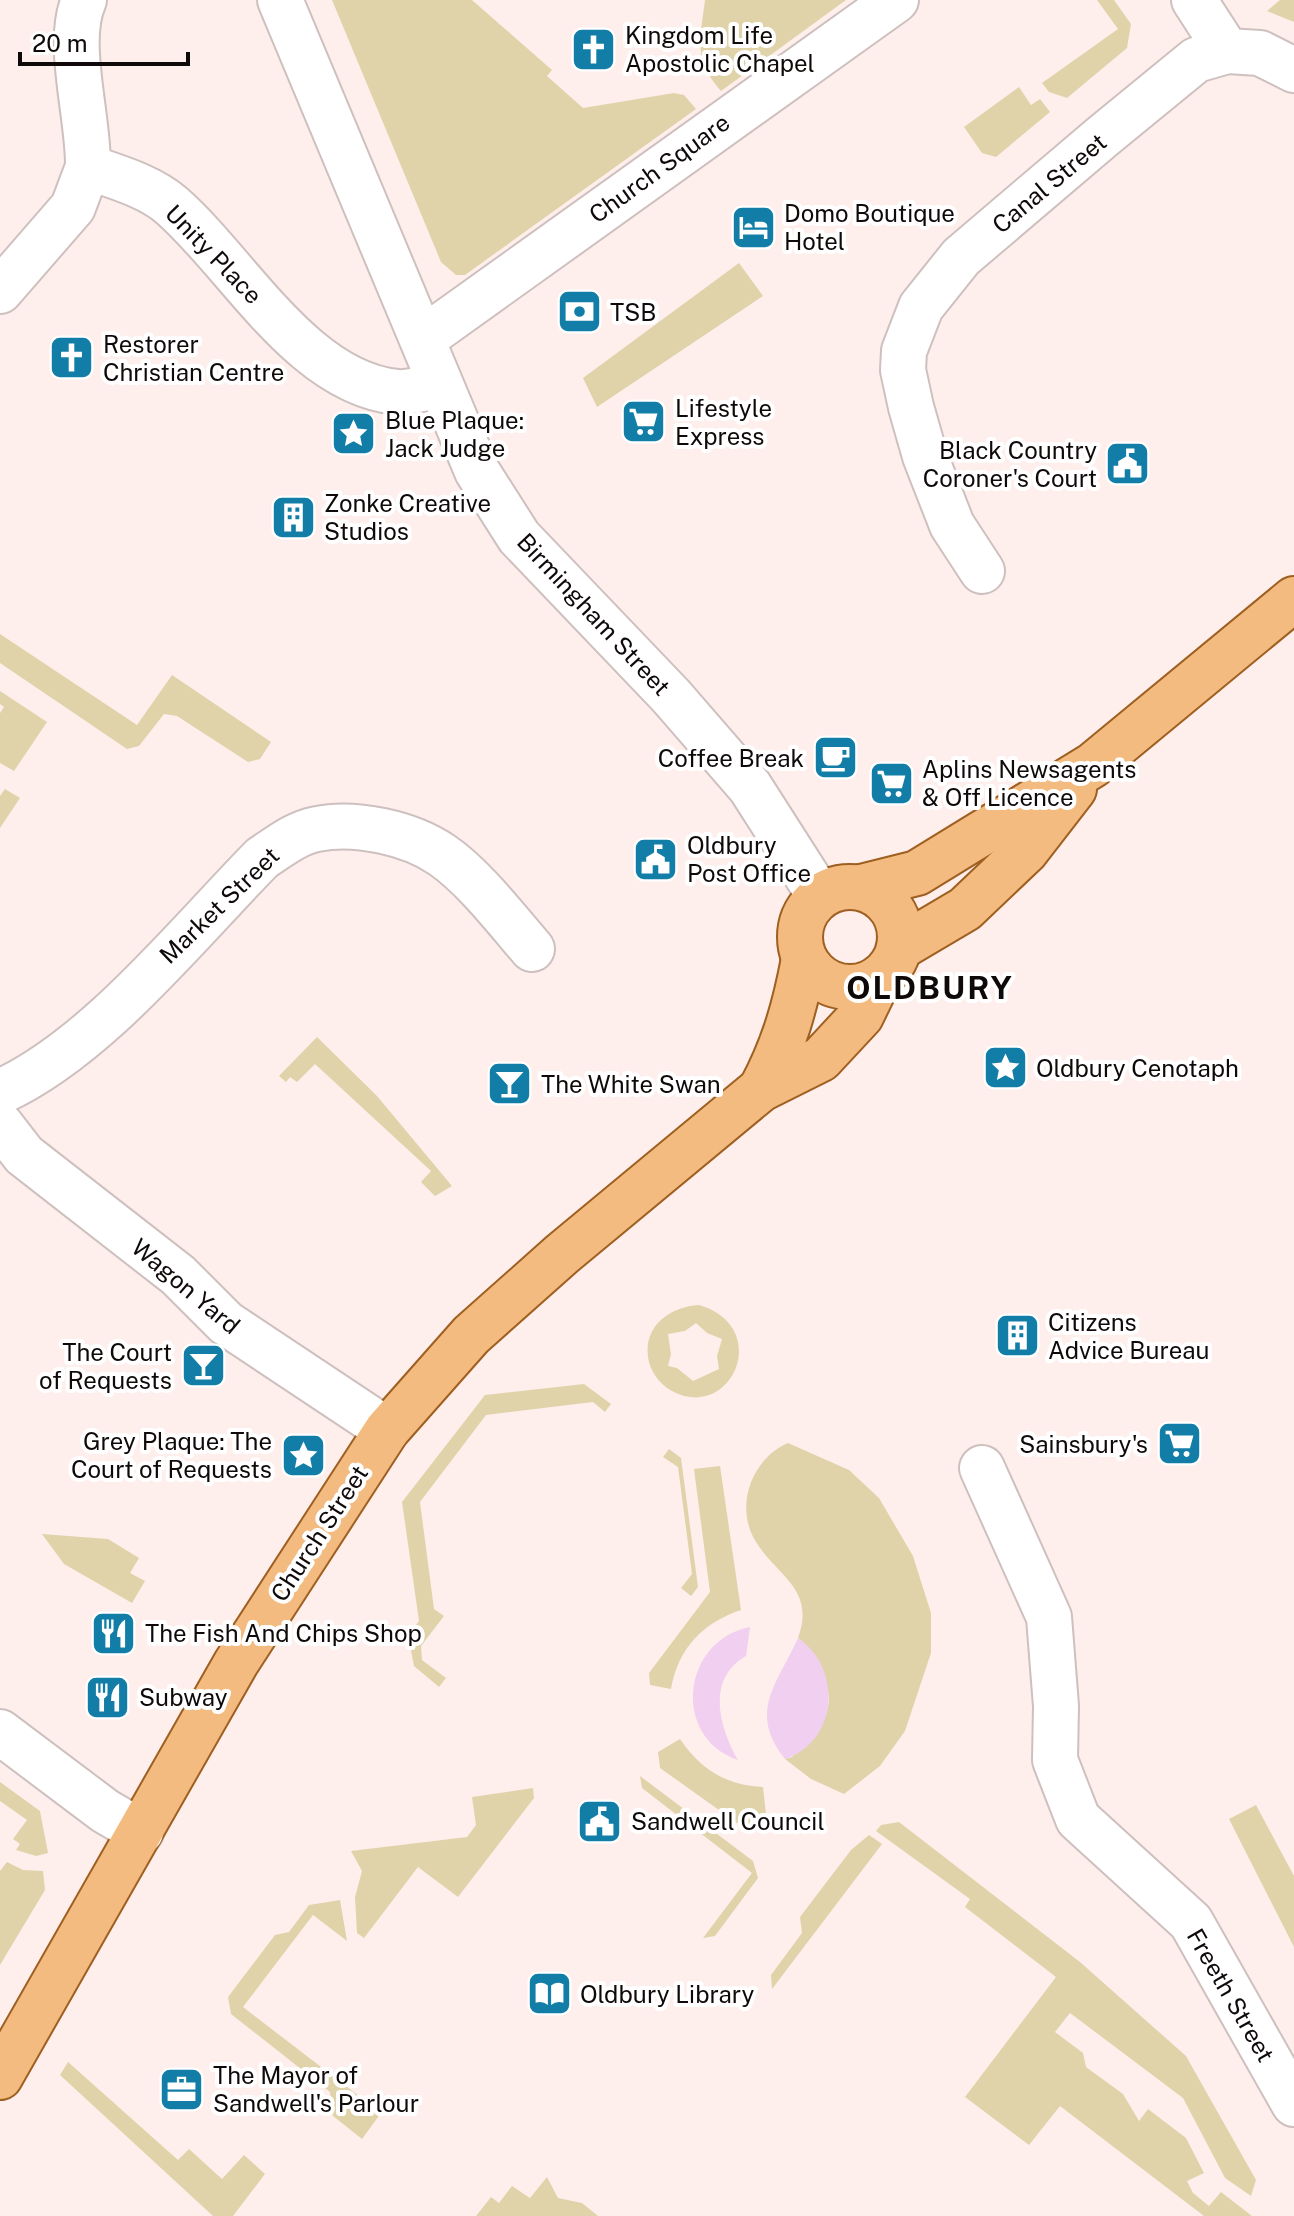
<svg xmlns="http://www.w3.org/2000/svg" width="1294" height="2216" font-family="'Public Sans',sans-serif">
  <rect width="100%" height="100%" fill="#feefec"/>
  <g fill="#e0d3aa" fill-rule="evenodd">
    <path d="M332,0H472L552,70L547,76L583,108L674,93L684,95L696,109L465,275H456L441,262Z"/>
    <path d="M705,0H846L721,91C693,59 700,40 705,0Z"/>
    <path d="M1097,0H1114L1131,24L1127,48L1067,98L1049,92L1042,83L1118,29Z"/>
    <path d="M1280,0H1294V22L1267,11Z"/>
    <path d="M1019,87L1031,105L1040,99L1050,112L996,157L982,153L964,127Z"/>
    <path d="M739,263L763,296L597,407L583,378Z"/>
    <path d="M0,634L137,725L172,675L271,742L260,759L248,762L177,716L164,714L139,746L127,749L0,663Z"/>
    <path d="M0,691L47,722L14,771L0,763V713L4,707L0,704Z"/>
    <path d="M5,789L20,798L0,828V796Z"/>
    <path d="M317,1037L377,1096L452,1186L435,1196L421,1182L431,1171L315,1064L297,1082L290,1077L286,1082L279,1076Z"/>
    <path d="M699,1305C774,1327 731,1423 672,1391C661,1385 652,1374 649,1362C641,1328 668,1307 699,1305ZM696,1323L707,1333L722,1339L717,1356L719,1369L693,1381L677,1368L668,1366L671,1354L668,1334L685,1331Z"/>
    <path d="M584,1384L611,1404L605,1412L593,1402L486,1415L420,1502L434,1609L444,1616L421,1646L422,1660L446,1678L439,1687L414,1666L408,1635L419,1621L402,1502L485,1395Z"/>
    <path d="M788,1443L849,1470L879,1498L913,1556L931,1613V1653L905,1731L880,1766L844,1794L811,1779L785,1759L792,1757C819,1727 842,1711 820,1669C813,1658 809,1645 798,1638C816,1589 777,1576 756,1542C734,1507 751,1459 788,1443Z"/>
    <path d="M669,1449L681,1458L698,1587L691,1596L681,1588L692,1574L678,1467L663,1457Z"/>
    <path d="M720,1466L741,1610C702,1623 678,1649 671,1689L650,1685L649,1673L710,1592L694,1469Z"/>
    <path d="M42,1534L108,1539L139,1558L130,1573L145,1581L132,1603L64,1564Z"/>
    <path d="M680,1739C701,1770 726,1785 763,1787L767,1823L763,1829L747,1830L660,1768L658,1752Z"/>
    <path d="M640,1776L753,1861L758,1878L715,1936L703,1938L752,1873L642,1788Z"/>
    <path d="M0,1782L40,1811L48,1853L36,1856L16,1850L20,1844L13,1839L27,1820L0,1801Z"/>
    <path d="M533,1788L534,1798L458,1897L418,1867L364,1938L357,1933L355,1897L362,1871L351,1851L467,1837L476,1825L472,1797Z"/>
    <path d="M1256,1805L1294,1876V1947L1229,1819Z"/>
    <path d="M899,1822L1080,1962L1186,2056L1256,2180L1251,2196L1225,2178L1183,2098L1070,2013L1055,2032L1083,2053L1086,2067L1123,2094L1139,2121L1148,2109L1186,2138L1204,2173L1187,2181L1193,2193L1209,2206L1221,2192L1252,2216H1204L1060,2106L1029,2145L965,2097L1056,1977L965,1907L970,1899L876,1831L881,1825Z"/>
    <path d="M869,1835L882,1844L772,1989L771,1975L802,1933L800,1917L851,1850Z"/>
    <path d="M7,1862L23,1870L43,1871L45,1890L0,1965V1871Z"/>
    <path d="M340,1900L347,1941L313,1915L243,2007L381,2113L362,2139L333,2116L330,2092L231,2014L228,1997L275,1935L289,1932L309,1905Z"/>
    <path d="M68,2062L178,2160L189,2149L222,2179L244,2155L265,2174L233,2216H213L60,2075Z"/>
    <path d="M547,2177L558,2198L582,2203L598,2216H476L491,2197L499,2203L512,2186L530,2198Z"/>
  </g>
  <g fill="#f0cff0">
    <path d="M750,1627L746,1656C706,1679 719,1726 738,1760C671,1737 682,1640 750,1627Z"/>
    <path d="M798,1638C842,1668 839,1741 785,1759C747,1712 778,1683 798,1638Z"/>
  </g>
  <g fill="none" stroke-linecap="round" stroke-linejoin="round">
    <defs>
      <g id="minor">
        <path d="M84,0C65,42 89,118 88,167C116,177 149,186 171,205C237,262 302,383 397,392C410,393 426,388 439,385"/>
        <path d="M280,0L477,471L519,537L671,696L750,787L819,895"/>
        <path d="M1194,0L1227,51L1260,53L1294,70"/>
        <path d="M0,291L73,207L88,167"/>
        <path d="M424,338L896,0"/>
        <path d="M982,571L952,525L925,456L911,407L903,370L904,351L921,307L961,257L1102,137L1196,60L1227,51"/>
        <path d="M0,1092C97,1048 188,933 262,858C280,846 296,833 317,829C355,821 410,833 442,855C474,877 506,919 532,949"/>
        <path d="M0,1124L24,1155L178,1275L226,1323L387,1430"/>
        <path d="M982,1468L1049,1617L1056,1706L1055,1760L1078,1819L1191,1922L1294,2104"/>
        <path d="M0,1732L105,1811L141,1832"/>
      </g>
      <g id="major">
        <circle cx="850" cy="937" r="50"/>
        <path d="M861,887L917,873L1093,765L1294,599"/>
        <path d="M899,948L965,909L1026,851L1074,789"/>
        <path d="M761,1089C784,1046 795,1007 804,959"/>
        <path d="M0,2077L236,1663L387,1430L471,1335L562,1254L761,1089L821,1059L861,1016L880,977"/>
      </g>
    </defs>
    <use href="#minor" stroke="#cec0be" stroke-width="48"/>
    <use href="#major" stroke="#9e5f20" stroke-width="48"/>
    <use href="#minor" stroke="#fff" stroke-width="44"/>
    <use href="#major" stroke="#f3bb80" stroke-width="44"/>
  </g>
  <defs>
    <symbol id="church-square" viewBox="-11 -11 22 22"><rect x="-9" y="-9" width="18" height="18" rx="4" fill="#127ea7" stroke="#fff"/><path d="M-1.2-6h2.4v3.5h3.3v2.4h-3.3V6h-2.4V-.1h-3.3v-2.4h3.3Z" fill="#fff"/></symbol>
    <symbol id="hotel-square" viewBox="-11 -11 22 22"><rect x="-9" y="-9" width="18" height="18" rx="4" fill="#127ea7" stroke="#fff"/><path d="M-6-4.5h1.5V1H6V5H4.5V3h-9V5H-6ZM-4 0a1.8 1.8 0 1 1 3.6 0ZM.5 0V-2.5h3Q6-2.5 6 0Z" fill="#fff"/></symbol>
    <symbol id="bank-square" viewBox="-11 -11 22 22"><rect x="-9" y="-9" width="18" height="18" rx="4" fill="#127ea7" stroke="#fff"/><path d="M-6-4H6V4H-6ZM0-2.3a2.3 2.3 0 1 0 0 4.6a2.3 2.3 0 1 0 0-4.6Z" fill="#fff"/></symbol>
    <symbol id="supermarket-square" viewBox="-11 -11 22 22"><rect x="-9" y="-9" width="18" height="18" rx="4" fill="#127ea7" stroke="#fff"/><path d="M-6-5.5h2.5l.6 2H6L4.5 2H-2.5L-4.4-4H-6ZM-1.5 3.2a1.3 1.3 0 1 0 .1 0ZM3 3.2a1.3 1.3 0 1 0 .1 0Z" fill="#fff"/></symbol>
    <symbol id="sight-square" viewBox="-11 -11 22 22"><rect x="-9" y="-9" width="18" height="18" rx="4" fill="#127ea7" stroke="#fff"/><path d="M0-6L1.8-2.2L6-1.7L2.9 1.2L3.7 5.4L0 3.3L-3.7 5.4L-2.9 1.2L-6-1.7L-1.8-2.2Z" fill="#fff"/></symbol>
    <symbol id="civic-square" viewBox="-11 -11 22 22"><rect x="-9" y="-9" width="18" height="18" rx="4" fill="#127ea7" stroke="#fff"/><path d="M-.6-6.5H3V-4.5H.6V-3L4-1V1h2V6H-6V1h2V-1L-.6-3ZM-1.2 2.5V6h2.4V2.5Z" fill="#fff"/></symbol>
    <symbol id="building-square" viewBox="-11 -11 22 22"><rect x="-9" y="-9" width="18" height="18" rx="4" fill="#127ea7" stroke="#fff"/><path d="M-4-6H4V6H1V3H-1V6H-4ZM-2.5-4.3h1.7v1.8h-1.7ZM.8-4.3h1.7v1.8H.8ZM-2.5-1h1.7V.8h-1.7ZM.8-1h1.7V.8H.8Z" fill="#fff"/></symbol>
    <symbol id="cafe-square" viewBox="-11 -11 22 22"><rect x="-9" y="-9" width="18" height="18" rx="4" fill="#127ea7" stroke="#fff"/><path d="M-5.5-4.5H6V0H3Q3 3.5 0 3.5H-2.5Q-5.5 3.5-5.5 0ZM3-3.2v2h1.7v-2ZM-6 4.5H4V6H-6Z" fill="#fff"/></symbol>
    <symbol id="bar-square" viewBox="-11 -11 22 22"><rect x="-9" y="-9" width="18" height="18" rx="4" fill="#127ea7" stroke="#fff"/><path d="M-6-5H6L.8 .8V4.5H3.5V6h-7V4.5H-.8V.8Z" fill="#fff"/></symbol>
    <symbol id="restaurant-square" viewBox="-11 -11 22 22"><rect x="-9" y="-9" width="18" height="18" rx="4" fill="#127ea7" stroke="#fff"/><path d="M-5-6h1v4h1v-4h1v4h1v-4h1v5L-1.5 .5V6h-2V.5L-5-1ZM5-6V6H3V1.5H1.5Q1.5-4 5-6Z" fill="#fff"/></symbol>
    <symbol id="library-square" viewBox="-11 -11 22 22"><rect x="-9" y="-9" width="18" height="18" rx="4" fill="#127ea7" stroke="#fff"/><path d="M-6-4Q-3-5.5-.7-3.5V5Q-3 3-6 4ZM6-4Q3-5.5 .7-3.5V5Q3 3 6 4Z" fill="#fff"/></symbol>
    <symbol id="office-square" viewBox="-11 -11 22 22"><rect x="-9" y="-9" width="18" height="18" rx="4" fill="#127ea7" stroke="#fff"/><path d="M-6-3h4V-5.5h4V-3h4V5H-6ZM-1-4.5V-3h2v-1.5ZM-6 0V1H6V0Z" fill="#fff"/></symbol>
  </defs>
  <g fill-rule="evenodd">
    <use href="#church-square" x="568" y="24" width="51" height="51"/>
    <use href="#hotel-square" x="728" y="202" width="51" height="51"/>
    <use href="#bank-square" x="554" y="286" width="51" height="51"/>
    <use href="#church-square" x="46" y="332" width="51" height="51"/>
    <use href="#supermarket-square" x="618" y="396" width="51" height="51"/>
    <use href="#sight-square" x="328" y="408" width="51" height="51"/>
    <use href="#civic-square" x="1102" y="438" width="51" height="51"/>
    <use href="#building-square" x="268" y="492" width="51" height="51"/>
    <use href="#cafe-square" x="810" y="732" width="51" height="51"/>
    <use href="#supermarket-square" x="866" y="758" width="51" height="51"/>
    <use href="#civic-square" x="630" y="834" width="51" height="51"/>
    <use href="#sight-square" x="980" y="1042" width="51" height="51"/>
    <use href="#bar-square" x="484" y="1058" width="51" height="51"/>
    <use href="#building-square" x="992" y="1310" width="51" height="51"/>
    <use href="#bar-square" x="178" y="1340" width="51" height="51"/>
    <use href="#supermarket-square" x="1154" y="1418" width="51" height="51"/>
    <use href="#sight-square" x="278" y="1430" width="51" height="51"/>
    <use href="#restaurant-square" x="88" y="1608" width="51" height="51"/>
    <use href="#restaurant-square" x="82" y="1672" width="51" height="51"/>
    <use href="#civic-square" x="574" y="1796" width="51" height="51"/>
    <use href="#library-square" x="524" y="1968" width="51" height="51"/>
    <use href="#office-square" x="156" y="2064" width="51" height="51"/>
  </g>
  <g text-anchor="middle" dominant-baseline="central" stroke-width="8" stroke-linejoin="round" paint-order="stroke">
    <g font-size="24" fill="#0f0a09" stroke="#fff" text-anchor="start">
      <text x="625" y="35">Kingdom Life<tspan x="625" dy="28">Apostolic Chapel</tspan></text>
      <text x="784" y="213">Domo Boutique<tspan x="784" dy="28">Hotel</tspan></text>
      <text x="610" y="312">TSB</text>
      <text x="103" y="344">Restorer<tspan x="103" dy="28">Christian Centre</tspan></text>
      <text x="675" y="408">Lifestyle<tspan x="675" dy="28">Express</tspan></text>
      <text x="385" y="420">Blue Plaque:<tspan x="385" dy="28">Jack Judge</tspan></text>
      <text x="1097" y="450" text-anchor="end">Black Country<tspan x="1097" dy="28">Coroner's Court</tspan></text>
      <text x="324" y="503">Zonke Creative<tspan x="324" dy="28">Studios</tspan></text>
      <text x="804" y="758" text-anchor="end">Coffee Break</text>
      <text x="922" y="769">Aplins Newsagents<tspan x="922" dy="28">&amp; Off Licence</tspan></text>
      <text x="687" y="845">Oldbury<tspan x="687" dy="28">Post Office</tspan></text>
      <text x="1036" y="1068">Oldbury Cenotaph</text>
      <text x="541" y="1084">The White Swan</text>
      <text x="1048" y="1322">Citizens<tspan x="1048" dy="28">Advice Bureau</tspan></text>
      <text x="172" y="1352" text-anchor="end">The Court<tspan x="172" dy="28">of Requests</tspan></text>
      <text x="272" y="1441" text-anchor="end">Grey Plaque: The<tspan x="272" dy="28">Court of Requests</tspan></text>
      <text x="1148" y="1444" text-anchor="end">Sainsbury's</text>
      <text x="145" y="1633">The Fish And Chips Shop</text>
      <text x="139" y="1697">Subway</text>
      <text x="631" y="1821">Sandwell Council</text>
      <text x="580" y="1994">Oldbury Library</text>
      <text x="213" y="2075">The Mayor of<tspan x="213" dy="28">Sandwell's Parlour</tspan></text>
    </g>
    <g font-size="24" fill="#0f0a09" stroke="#fff">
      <text transform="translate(659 168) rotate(-36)">Church Square</text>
      <text transform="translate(1049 183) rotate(-40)">Canal Street</text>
      <text transform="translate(214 254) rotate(46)">Unity Place</text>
      <text transform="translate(594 614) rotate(47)">Birmingham Street</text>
      <text transform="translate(219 905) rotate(-44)">Market Street</text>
      <text transform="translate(186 1286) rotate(40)">Wagon Yard</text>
      <text transform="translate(319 1533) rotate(-57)">Church Street</text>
      <text transform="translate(1231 1995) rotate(60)">Freeth Street</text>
    </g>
    <g font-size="32" font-weight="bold" letter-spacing="2" fill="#0f0a09" stroke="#fff">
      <text x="930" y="987">OLDBURY</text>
    </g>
  </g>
  <path d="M20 52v12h168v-12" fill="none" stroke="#0f0a09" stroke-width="4"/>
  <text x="32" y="52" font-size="24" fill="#0f0a09" stroke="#ffffff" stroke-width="6" paint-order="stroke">20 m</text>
</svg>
